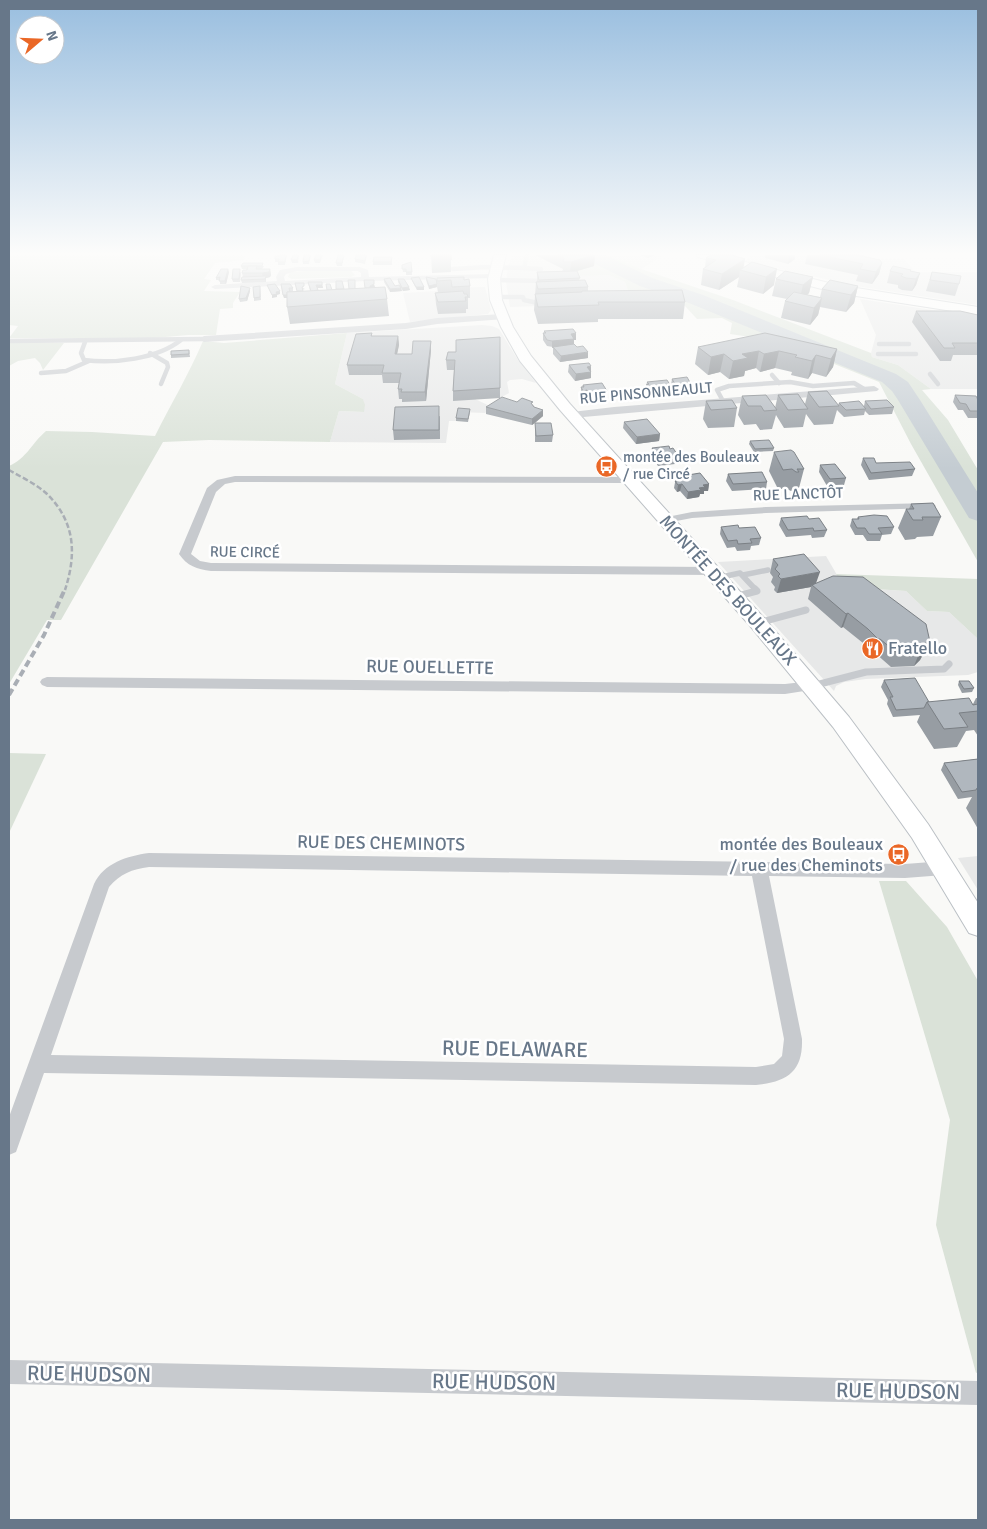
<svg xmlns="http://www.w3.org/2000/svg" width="987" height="1529" font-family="Signika,sans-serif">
  <rect width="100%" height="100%" fill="#f9f9f7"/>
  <g fill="#e7e8e8">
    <path d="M513,255H571L594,266L570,273L571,275L609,274L625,282L632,303L510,307L506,282L508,267Z"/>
    <path d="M607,255H664L641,269Z"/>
    <path d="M753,255H843L869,259H904L915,272H978V305L856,286L745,261Z"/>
    <path d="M485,287L491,310L488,314L410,322L403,293L436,291L440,288Z"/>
    <path d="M860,299L978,317V389H931L898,365L872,357L871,353L876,335Z"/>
    <path d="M482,325L492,326L499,329L518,360L536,383L522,379L510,380L507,382L509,393L500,398L475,399L492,407L485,413L459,412L456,421H449L446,443L330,442L339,411L364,412L363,399L335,384L347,333Z"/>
    <path d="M826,556L844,587L906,591L927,611L949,612L978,639V672L968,675L866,679L844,682L836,686L834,691L718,562Z"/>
    <path d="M978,856V890L958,858Z"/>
  </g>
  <g fill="#dae2d8">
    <path d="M9,255H245L244,260L215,263L204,279L211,280L204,291L240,292L233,303V308L220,309L216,335H188L154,338H9L18,326L9,325Z"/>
    <path d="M571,255H607L641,269L733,300L871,353L872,357L898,365L931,389L922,390L948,420L978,470V562L911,444L879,382L777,341L730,334L732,323L722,318L697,319L685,306L676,302L632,303L625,282L609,275L571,276Z"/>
    <path d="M306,271H351L355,275L351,277L292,279L288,277L290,272Z"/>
    <path d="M347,333L335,384L363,399L365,405L364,412L339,411L330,442L209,440L163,442L61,620H47L9,684V466C27,458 31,444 46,431L92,432L155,436C171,404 189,374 203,341L224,343Z"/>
    <path d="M9,342L64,343L43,370L40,363L35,358L18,361L9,366Z"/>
    <path d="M836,574L978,579V639L949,612L927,611L906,591L844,587Z"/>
    <path d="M9,753L46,754L9,833Z"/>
    <path d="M879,881H906L947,927L978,981V1372L976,1373L936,1225L950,1120Z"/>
  </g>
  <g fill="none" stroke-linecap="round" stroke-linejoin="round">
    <path fill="#c4ccd2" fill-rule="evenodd" d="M583,255H605L652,278L703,295L896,374L908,382L920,400L978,493V521L969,518L898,400L892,391L882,382L689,303L640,286L585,259Z"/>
    <defs>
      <g id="secondary">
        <path d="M494,255H506L500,279L502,300L513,327L531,356L570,404L765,619L849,717L928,824L978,903V936L969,933L912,838L833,727L751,627L560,410L520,361L501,327L490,300L488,279Z"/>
        <path d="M697,255H717L837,285L978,307V315L837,293L698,257Z"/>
      </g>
    </defs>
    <use href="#secondary" stroke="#bbc0c5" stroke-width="2"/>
    <g stroke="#c7cace" stroke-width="4.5">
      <path d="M524,268L541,269"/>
      <path d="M453,269L486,267L524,268L527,255"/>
      <path d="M494,280L547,281"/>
      <path d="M495,297H523L524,300L538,303"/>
      <path d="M9,341L204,339"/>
      <path d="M85,342L81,353L84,360C114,364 157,359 181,340"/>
      <path d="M879,344H909"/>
      <path d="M150,353L167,363L168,367L161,384"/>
      <path d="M878,354H916"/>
      <path d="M41,373L66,371L89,361"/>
      <path d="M930,374L938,384"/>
      <path d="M772,375L779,383"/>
      <path d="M723,401L717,390L729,386L790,382L813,386L854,383L864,389"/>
    </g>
    <g stroke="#c7cace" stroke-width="5.5">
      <path d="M743,575L768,570"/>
      <path d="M717,578L740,573L756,590"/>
    </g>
    <g stroke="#c7cace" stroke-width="7">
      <path d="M734,597L757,591L755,589"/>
      <path d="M758,623L806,610"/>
      <path d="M812,686L866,672L944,669L949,664"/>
    </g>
    <g fill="#c7cace" fill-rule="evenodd">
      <path d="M297,267H360L368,270L369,277L494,274L498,276L494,278L365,281L215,289L211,287L215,285L277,281L276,277L280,270ZM297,271H358L361,273V277L285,281L284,277L286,274Z"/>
      <path d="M502,314L505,315V319L437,324L406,329L204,342L200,339L204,336L406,323L437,318Z"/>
      <path d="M874,386L879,389L877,391L572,418L567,415L572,412L614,407Z"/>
      <path d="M235,476L630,477L635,480L630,483L235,482L225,484L216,492L191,554L200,561L211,563L711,567L717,571L711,575L211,571C197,569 187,566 179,554L207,488L217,480Z"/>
      <path d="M930,503L934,504L936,506L934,508L766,513L692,518L666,523L660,520L662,518L692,512L766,507Z"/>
      <path d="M47,677L785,684L812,681L817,683L819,686L817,689L785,694L47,687L42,685L40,682L42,679Z"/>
      <path d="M149,853L905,864L944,861L950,863L952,868L950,873L944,875L905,878L769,876L802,1039C803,1072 787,1082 756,1085L44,1073L16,1152L9,1155V1117L94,884C104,863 127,856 149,853ZM149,867L752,876L784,1039L782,1056L774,1064L756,1067L51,1055L109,887C120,874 132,869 149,867Z"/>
      <path d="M9,1360L978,1381V1405L9,1384Z"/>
    </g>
    <use href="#secondary" fill="#fff" fill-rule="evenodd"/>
    <path stroke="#a9aeb5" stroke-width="2.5" stroke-dasharray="5.5 2.5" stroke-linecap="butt" d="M9,470C21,477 36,484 46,493C75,521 77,553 65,590"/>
    <path stroke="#a9aeb5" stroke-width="4" stroke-dasharray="7 4" stroke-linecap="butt" d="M9,695L44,635L65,589"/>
  </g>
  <g fill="#979da3">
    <path d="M280,255H287L285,265H278V262H275V259Z"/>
    <path d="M299,255L298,263H292L291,260Z"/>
    <path d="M304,255H311L309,264H303V262Z"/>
    <path d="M323,255L320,263H315L314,260Z"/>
    <path d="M344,255L342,266H337L336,263Z"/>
    <path d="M367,255L365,264L355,262V259Z"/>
    <path d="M431,255H452V260H451V272L432,273Z"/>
    <path d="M535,255H595L594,266L577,271L580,278L579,280L588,287V291L685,302L683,319H598V322L538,324L534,310L536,282H537V272H562L563,269Z"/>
    <path d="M640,255H654L648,258Z"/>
    <path d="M765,255H795V259L788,264L765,258Z"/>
    <path d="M807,255H858L882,263L879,274L872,284L856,281L858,275L805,264Z"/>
    <path d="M392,257V265H373V262Z"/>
    <path d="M706,258L743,268L752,262L774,285L763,294L737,287L739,277L719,290L701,285L703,269L705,268Z"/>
    <path d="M411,262L412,275H406V272H403L402,265Z"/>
    <path d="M241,266H264L262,269H270L271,275L270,277L266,278V282L242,283L241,280L243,277L242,273L247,269H242Z"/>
    <path d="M890,271H910L920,273L916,285L912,291L902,290L898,288V285L887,283Z"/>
    <path d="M229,272L226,284H220V280H216V278Z"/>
    <path d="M241,272L240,282H233L232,279Z"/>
    <path d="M932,272L959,284L955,296L926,291Z"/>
    <path d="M426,277L437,280H464L470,286V298H468V309H466V313L438,314L436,304L435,293L438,292L437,287L429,289L426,280Z"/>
    <path d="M813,277L809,293L807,295L820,297L822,289L858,286L854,303L846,312L820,307L818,315L810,325L781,318L785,301L787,299L772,296L776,279Z"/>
    <path d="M411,278L424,287V290H417L412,281Z"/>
    <path d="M384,279L395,286H400L398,282V279L410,290L403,291L401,288L402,291L390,292L384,282Z"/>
    <path d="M308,282H322L323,288H317L318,290H327L326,284L332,290L349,289L355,283V289L375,287L387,299L389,316L290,324L287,307V298H284L281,284L293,288V291H297L295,283L305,289L302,290L303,291H310Z"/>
    <path d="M260,286L261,300L254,301V298Z"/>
    <path d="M250,291L247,301L240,302L239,299Z"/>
    <path d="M916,311L978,315V355H953L951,361H940L912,322Z"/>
    <path d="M544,331L576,340H574V344L588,358L560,362L553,354V347L547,346L543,340V333H544Z"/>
    <path d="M372,333V336H398L399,345L397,354H412L431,341V350L426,401L402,402V399H399L398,389L399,383H383L382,375H349L347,365Z"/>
    <path d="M500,337V398L453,401V391L454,370H447L446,360L456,352Z"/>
    <path d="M698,347L837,349L833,367L826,377L812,373L808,379L791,375L792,372L775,368L760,372L756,368L745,371L744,376L729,379L720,372L708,375L695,364Z"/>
    <path d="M189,350L190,357L171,358V355Z"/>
    <path d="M569,365L591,371V378L575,381L568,372Z"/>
    <path d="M672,379L692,386L691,392H688V394L676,393L671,385Z"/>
    <path d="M647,382L672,388L671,394L652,396L645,391Z"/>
    <path d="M583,385L607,391L606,398L588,400L586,397H583L581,394V387H582Z"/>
    <path d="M808,392L838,405L839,403L864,406L865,401L894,407L892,414L869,415L865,411L864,415L844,417L837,410L833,424L814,425L806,414L803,427L784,428L776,415L772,429L760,430L756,424L744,425L738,415L742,396L775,408L778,395L805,404Z"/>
    <path d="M955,395L978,400V418H968L963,410H958L953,402Z"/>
    <path d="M706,401L737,408L734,427L708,428L703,419Z"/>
    <path d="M517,402L533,405L534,407L543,410V416L535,423L553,435L552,442H535V423L532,425L486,414V407Z"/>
    <path d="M470,412L468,422L456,421V418Z"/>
    <path d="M440,416V439L394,440L393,430Z"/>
    <path d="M624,422L660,434L659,441L636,444L623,428Z"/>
    <path d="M750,441L774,448L773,451L754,452L749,444Z"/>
    <path d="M652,448L670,449L677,454L675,464L658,466L651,455Z"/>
    <path d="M774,452L804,469L799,488H794V491H791L787,489H778L769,471Z"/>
    <path d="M863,458L876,463L915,469L912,476L869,480L861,465Z"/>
    <path d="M820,465L846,478L844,485L827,486L819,472Z"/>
    <path d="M728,474L767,482L766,489L732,491L726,481Z"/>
    <path d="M676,477L709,484L708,491H704V494H700L699,497L687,499L680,491L677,492L674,488Z"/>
    <path d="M911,504L941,517L933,536L917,537L915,539L905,540L898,528L906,509H909Z"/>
    <path d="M858,517L894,527L891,534L882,535L880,541H867L863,535H855L850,526L852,519H857Z"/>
    <path d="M781,518L809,519L827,530L824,537L812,538L811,535L786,537L779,525Z"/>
    <path d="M721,527L739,528L761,538L759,545L751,546L750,550L737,551L735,547L727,548L720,534Z"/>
    <path d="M773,559L816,583L863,577L923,655L922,656L920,660L914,666L891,667L875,653H873L863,643L843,627L841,628L808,599L811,587L777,593L774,590L775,587L771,582L773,577L770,573Z"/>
    <path d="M884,680L929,702L973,704L976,698H978V736L974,730L966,731L957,747L934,749L917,722L920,715L893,717L887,704L888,700L881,687Z"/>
    <path d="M959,681L974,688L972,692L962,693L958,685Z"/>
    <path d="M978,759V829L966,808L972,797L958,799L941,770L944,763Z"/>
  </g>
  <g fill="#7b8085">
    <path d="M595,255L594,266L570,273L571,262Z"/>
    <path d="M648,255H654L648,258Z"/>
    <path d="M789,255H795V259L788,264Z"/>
    <path d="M745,259L743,271L740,270L739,277L719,290L722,274Z"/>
    <path d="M882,263L879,274L872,284L876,272Z"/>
    <path d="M228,269L229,272L226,284L225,281Z"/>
    <path d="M270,269L271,275L270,277L266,278V282L265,278H263L262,273Z"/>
    <path d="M777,269L774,285L763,294L766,277Z"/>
    <path d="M920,273L916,285L912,291L916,279Z"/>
    <path d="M813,277L809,293L799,302L803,285Z"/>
    <path d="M374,284L375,287L370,289V286Z"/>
    <path d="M437,284V287L429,289V286Z"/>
    <path d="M316,285H322L323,288H317Z"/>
    <path d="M858,286L854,303L846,312L851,295Z"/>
    <path d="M409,287L410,290L403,291L402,288Z"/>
    <path d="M416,287H424V290H417Z"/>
    <path d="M250,288V291L247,301L246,298Z"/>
    <path d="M401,288L402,291L390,292V289Z"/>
    <path d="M280,291V294L277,295V297L272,298V295L276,292Z"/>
    <path d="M283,295H291V298H284Z"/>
    <path d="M822,298L818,315L810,325L814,308Z"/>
    <path d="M576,333V340H574V345L552,348V341L571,334Z"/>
    <path d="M398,336L399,345L395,363V354Z"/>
    <path d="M431,341V350L426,401L425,392Z"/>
    <path d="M837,349L833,367L826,377L831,359Z"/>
    <path d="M759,351L756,368L745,371L744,376L729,379L733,361L742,354Z"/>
    <path d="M779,351L775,368L760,372L764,354Z"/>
    <path d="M588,352V358L560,362L561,356Z"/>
    <path d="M724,354L720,372L708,375L711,357Z"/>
    <path d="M816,355L812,373L808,379L812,361Z"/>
    <path d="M591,366V378L575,381L576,374L587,367Z"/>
    <path d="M587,390L586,397H583V391Z"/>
    <path d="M543,410V416L532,425V419Z"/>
    <path d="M660,434L659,441L636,444L637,437Z"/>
    <path d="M682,484L680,491L677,492L678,485Z"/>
    <path d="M709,484L708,491H704V494H700L699,497L687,499L688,492L703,485Z"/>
    <path d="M820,572L815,586L812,585L811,587L777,593L781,579Z"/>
    <path d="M848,613L843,627L841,628L846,614Z"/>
    <path d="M878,639H880L875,653H873Z"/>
    <path d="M930,642L920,660L914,666L923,644Z"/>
  </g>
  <g fill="#b0b7be" stroke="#7b8085">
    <path d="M280,255H286L285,262H278L279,259H275V256H280Z"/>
    <path d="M293,255H298L297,260H291Z"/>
    <path d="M304,255H310L309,261L303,262Z"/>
    <path d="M316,255H322L320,260H314Z"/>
    <path d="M338,255H344L342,263H336Z"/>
    <path d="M356,255H366L365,261L355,259Z"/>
    <path d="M431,255H451V256L431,257Z"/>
    <path d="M558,255H594L571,262H563L564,258Z"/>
    <path d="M710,255H732L745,259L722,274L703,269L716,260L706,258Z"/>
    <path d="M820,255H858L880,260L882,263L876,272L860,269L863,264Z"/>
    <path d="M374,257H392L391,262H373Z"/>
    <path d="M411,262L412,272H406V269H402V265Z"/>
    <path d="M752,262L777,269L766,277L740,270Z"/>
    <path d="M243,263H263L262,266H241Z"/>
    <path d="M248,266H257L256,269H270L269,272L262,273H242L243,270H247Z"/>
    <path d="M893,266L911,270L910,271L920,273L916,279L906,278L901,276L903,274L890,271Z"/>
    <path d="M221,269H228L225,281H219L220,277L216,278Z"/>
    <path d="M233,269H240L239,279H232Z"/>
    <path d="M577,271L580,278L539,280L537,272Z"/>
    <path d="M785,271L813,277L803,285L776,279Z"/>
    <path d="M932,272L961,276L959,284L930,280Z"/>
    <path d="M266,276L265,279L241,280L242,277Z"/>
    <path d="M419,277L424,287H416L411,278Z"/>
    <path d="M426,277L436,279L437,284L429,286Z"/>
    <path d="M464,277V280L469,279L470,286L452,287L451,280L437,281V278Z"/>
    <path d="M390,278L395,286L399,285L401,288L390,289L384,279Z"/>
    <path d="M398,279H404L409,287L402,288Z"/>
    <path d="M348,280H355V289H349Z"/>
    <path d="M364,280H374V284L370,286V288H365Z"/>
    <path d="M585,280L588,287L538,289L536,282Z"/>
    <path d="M830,280L858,286L851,295L822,289Z"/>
    <path d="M336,281H342L344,289H336Z"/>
    <path d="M308,282H322V285H316L318,290L311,291Z"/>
    <path d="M295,283H304V286L302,287L303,291H297Z"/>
    <path d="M275,284L280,291L276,292L277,294L272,295L267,285Z"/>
    <path d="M281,284H290L293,288H289L290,292H287V295H283Z"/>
    <path d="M326,284H330L332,290H327Z"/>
    <path d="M241,286L250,288L246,298L239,299Z"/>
    <path d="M260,286V297L254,298L253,287Z"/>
    <path d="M385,287L387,299L287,307V292Z"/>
    <path d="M682,290L685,302H598L599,305L538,307L535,294L582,292V291Z"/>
    <path d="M463,291L464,294H467L468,297H465L466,301L438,302L435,293Z"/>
    <path d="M794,292L822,298L814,308L785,301Z"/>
    <path d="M916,311H960L978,315V343H952L955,348H944Z"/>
    <path d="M573,329L576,333L571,334L574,339L552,341L547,340L543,333H546L544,331Z"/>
    <path d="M372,333L371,336H398L395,354H412L413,341H431L425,392H401L402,389H398L401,373H382L384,365H347L356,334Z"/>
    <path d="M765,333L837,349L831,359L816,355L812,361L795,357L797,355L779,351L764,354L759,351L742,354L748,358L733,361L724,354L711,357L698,347Z"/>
    <path d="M500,337V388L453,391L455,360H446L448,352H456V340Z"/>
    <path d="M574,344L577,347L583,346L588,352L561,356L553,347Z"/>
    <path d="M189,350V354L171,355V351Z"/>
    <path d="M589,363L591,366L587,367L591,372L576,374L569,365Z"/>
    <path d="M687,377L692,386H688L689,387H677L672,379Z"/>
    <path d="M667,380L672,388L653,390L646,385L649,384L647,382Z"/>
    <path d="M602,383L607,391L588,393L587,390L583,391L581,387H584L583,385Z"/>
    <path d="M827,391L839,406L819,407L808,392Z"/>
    <path d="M798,394L808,409L788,410L778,395Z"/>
    <path d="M766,395L777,410L764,411L761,406H748L742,396Z"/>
    <path d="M955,395L976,396L978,400V411H970L966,404L960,403Z"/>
    <path d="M502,397L517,402L522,398L533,402L531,403L534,407L543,410L532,419L486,407Z"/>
    <path d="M732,400L737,408L711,410L706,401Z"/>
    <path d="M887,400L894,407L871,409L865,401Z"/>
    <path d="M859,401L866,409L846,410L839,403Z"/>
    <path d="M439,406V430H393L395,407Z"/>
    <path d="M458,408L470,409L468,419L456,418Z"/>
    <path d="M647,419L660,434L637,437L624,422Z"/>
    <path d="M535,423H551L553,435L536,436Z"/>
    <path d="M769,440L774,448L755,449L750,441Z"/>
    <path d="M669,446L670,449L673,448L677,454L674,455L676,457L659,459L652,448Z"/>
    <path d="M791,450L794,452L804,469H797L799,472H796L792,469L783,470L774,452Z"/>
    <path d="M863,458H874L876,463L910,462L915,469L871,473Z"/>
    <path d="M835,464L846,478L830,479L820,465Z"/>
    <path d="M762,472L767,482L733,484L728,474Z"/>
    <path d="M700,473L709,484L703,485L705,487L699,488L701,490L688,492L682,484L678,485L675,481H679L676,477Z"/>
    <path d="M933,503L941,517H922L923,520H913L906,509H914L911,504Z"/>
    <path d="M874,515L887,516L894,527L878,528L882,534H869L865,528H857L852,519H859L858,517Z"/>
    <path d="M807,516L809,519L819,518L827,530L814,531L813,528L788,530L781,518Z"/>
    <path d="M738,525L739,528L755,527L761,538L750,539L752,543L738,544L737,540L728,541L721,527Z"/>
    <path d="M804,554L820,572L781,579L778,576L780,574L775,569L778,565L773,559Z"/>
    <path d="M833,576L863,577L926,624L930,642L923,644L926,647L920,652L897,653L880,639H878L868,629L848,613L846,614L812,585Z"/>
    <path d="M915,678L929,702H927L924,708L896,710L890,697H893L884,680Z"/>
    <path d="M959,681H969L974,688L964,689Z"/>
    <path d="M969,698L973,705L978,704V711L959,713L968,727L944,729L927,702Z"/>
    <path d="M978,759V788H977L976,790L962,792L944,763Z"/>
  </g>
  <linearGradient id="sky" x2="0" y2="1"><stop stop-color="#99bedf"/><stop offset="0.54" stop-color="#fcfcfb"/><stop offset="1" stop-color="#fcfcfb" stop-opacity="0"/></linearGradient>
  <rect width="987" height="469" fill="url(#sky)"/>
  <defs>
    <symbol id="bus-disc" viewBox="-11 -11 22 22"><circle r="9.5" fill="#ea6726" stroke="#fff"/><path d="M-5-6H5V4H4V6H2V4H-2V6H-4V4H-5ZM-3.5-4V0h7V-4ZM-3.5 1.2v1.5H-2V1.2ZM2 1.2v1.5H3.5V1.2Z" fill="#fff"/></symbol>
    <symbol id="restaurant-disc" viewBox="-11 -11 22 22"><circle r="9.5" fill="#ea6726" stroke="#fff"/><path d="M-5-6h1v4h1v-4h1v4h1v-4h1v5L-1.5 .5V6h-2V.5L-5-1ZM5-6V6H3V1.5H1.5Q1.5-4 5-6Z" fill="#fff"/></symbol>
  </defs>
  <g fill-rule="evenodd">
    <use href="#bus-disc" x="594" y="454" width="25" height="25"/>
    <use href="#restaurant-disc" x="860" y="636" width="25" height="25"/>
    <use href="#bus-disc" x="886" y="842" width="25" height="25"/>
  </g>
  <g text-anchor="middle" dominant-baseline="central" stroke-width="5" stroke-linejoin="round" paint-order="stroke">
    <g font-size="15" fill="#677789" stroke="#fff">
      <text transform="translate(646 393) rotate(-5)">RUE PINSONNEAULT</text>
      <text transform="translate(798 494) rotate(-2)">RUE LANCTÔT</text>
      <text transform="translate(245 552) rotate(1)">RUE CIRCÉ</text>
    </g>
    <g font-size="15" fill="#677789" stroke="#fff" text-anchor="start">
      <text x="623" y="457">montée des Bouleaux<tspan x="623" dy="17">/ rue Circé</tspan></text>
    </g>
    <g font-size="18" fill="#677789" stroke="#fff">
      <text transform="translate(728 590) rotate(48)">MONTÉE DES BOULEAUX</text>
      <text transform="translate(430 667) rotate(1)">RUE OUELLETTE</text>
      <text transform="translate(381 843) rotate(1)">RUE DES CHEMINOTS</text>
    </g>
    <g font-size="18" fill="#677789" stroke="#fff" text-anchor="start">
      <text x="888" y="648">Fratello</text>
      <text x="883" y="844" text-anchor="end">montée des Bouleaux<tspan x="883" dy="21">/ rue des Cheminots</tspan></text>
    </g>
    <g font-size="21" fill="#677789" stroke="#fff">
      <text transform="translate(515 1049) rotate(1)">RUE DELAWARE</text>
      <text transform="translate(89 1374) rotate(1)">RUE HUDSON</text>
      <text transform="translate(494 1382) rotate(1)">RUE HUDSON</text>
      <text transform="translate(898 1391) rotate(1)">RUE HUDSON</text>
    </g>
  </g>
  <rect width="987" height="1529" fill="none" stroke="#677789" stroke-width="20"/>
  <g transform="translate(40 40) rotate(71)"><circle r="24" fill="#ffffff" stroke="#c2c9d0"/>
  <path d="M0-4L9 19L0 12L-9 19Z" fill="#ea6726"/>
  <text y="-8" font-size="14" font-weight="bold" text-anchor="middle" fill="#677789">N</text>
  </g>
</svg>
